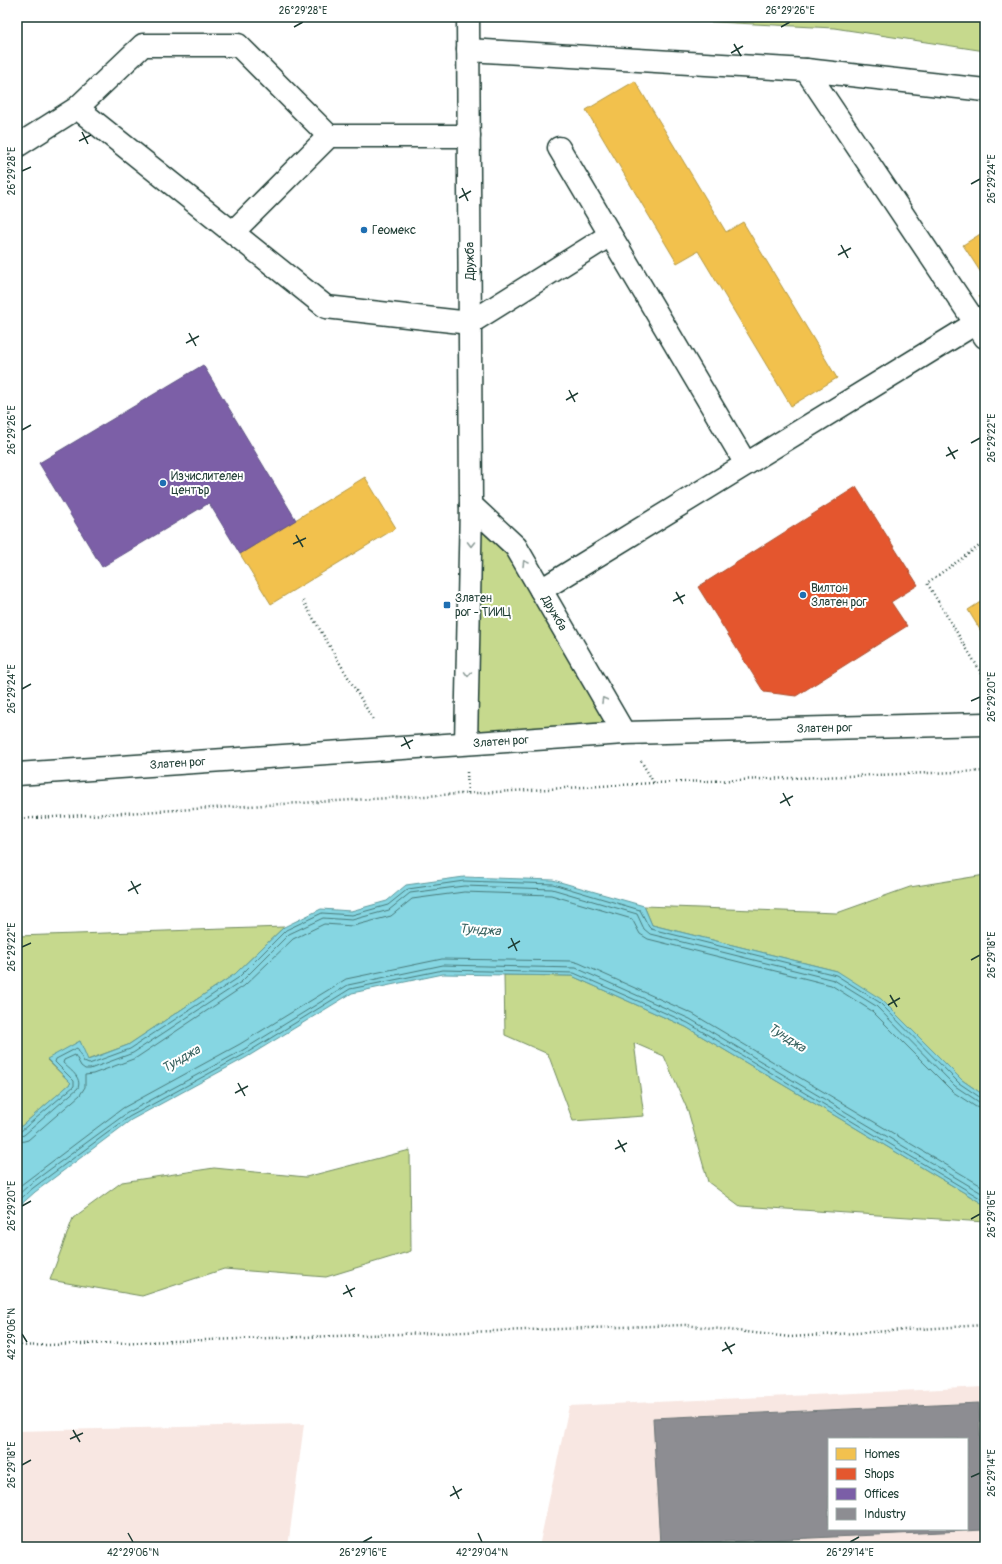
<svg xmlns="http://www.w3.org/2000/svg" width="1002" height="1564" font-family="Pangolin,sans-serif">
  <rect width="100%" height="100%" fill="#fff"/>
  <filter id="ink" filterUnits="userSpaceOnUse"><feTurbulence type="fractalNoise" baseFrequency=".025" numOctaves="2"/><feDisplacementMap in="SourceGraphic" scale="8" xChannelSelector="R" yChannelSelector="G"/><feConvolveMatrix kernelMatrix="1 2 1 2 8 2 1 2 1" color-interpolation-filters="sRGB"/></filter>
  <g filter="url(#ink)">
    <g fill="#f8e7e2" fill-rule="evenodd">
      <path d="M985,1387V1547H539L569,1406ZM829,1439H967V1529H829Z"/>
      <path d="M304,1424L288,1547H17V1431Z"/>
    </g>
    <g fill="#c6d98d" stroke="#728b60">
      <path d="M616,17H985V51L834,28Z"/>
      <path d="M471,505L516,547L624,733L466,743Z"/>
      <path d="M985,875V1096L962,1080L837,971L652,925L644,906L837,913L910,887Z"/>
      <path d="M284,927L235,974L128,1045L87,1060L80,1041L47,1060L71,1083L17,1130V936Z"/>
      <path d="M504,975L572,976L686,1027L985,1205V1222L740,1206L708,1182L688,1111L664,1056L634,1043L644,1116L573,1121L548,1054L505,1035Z"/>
      <path d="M410,1150L411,1251L326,1277L224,1269L142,1296L50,1280L73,1218L122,1182L214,1168L306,1177Z"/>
    </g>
    <path fill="#86d6e2" stroke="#5d999c" d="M464,877L553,880L644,906L652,925L837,971L881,999L962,1080L985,1096V1205L686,1027L572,976L443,974L352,993L247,1057L131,1120L35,1192L17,1208V1130L71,1083L47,1059L80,1041L88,1060L128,1045L235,974L284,927L321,909L351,911L387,901L406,885Z"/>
    <g fill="#f2c14e" stroke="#b39946">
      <path d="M635,81L726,232L743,222L837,378L791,406L698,251L677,263L586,110Z"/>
      <path d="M985,231V279L963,245Z"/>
      <path d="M985,293V306L979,296Z"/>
      <path d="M365,477L396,528L271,604L240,554Z"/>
      <path d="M985,599V638L968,610Z"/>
    </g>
    <path fill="#e4572e" stroke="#a94f30" d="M856,487L918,585L891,602L907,626L796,696L764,692L698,587Z"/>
    <path fill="#7b5ea7" stroke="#5f5484" d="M203,365L296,520L240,554L209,503L102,567L39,463Z"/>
    <path fill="#8d8d92" stroke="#6c7576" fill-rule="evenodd" d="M979,1403L984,1530L660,1545L653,1418ZM829,1439H967V1529H829Z"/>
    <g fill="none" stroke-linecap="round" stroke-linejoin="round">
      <g stroke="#487a7a" stroke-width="1">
        <path d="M17,1132L21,1131L74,1086V1081L55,1062L56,1059L77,1048L84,1062L89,1064L130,1049L238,978L286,930L322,913L352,915L388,905L408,889L464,881L553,884L640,910L649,927L651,929L836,975L879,1002L959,1083L981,1098L985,1099"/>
        <path d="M17,1137L24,1135L78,1088C82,1077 70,1070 63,1063L64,1060L75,1055L81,1066L85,1069H90L133,1053L241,982L289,934L323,918L352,920L389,910L410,893L464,886L552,889L637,914L644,929L650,934L834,980L876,1006L955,1086L979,1102L985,1104"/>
        <path d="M17,1143L28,1140L80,1095L85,1087V1075L93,1074L136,1058L244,986L293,939L324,924L353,926L391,916L412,899L464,892L551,895L632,919L640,934L648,939L831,985L872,1011L953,1092L976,1107L985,1110"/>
        <path d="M17,1188L123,1108L240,1044L346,979L442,959L572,961L579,963L693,1014L985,1188"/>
        <path d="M17,1196L30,1184L127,1113L243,1050L348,985L443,965L576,968L690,1019L985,1195"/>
        <path d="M17,1202L33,1188L129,1117L245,1054L350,989L443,970L574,973L688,1023L985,1201"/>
      </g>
      <defs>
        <g id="minor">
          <path d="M468,50L806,70L985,90"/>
          <path d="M806,70L985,337"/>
          <path d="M77,108L143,45H238L329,136H469"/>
          <path d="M17,146L77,108L326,307L470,323L610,235"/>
          <path d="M559,148L746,464"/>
          <path d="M233,232L329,136"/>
          <path id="s1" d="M471,505L516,547L624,733"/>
          <path d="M541,590L976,323"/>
          <path d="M466,743L471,505L468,17"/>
          <path id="s2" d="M17,774L624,733L985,724"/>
        </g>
      </defs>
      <use href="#minor" stroke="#1f3d34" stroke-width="25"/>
      <g stroke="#1f3d34" stroke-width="2.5" stroke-dasharray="1 3" stroke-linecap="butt">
        <path d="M985,542L927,583L985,679"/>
        <path d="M303,601L374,721"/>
        <path d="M641,761L654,783"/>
        <path d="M467,772L468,793"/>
        <path d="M17,819L654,783L985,771"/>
        <path d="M17,1346L685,1325L790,1337L985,1325"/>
      </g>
      <use href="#minor" stroke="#fff" stroke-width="22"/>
    </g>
    <defs><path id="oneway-chevron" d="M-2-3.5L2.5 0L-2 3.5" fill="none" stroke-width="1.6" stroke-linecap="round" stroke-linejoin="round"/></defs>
    <g stroke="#8f9e9a">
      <use href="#oneway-chevron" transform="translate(471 544) rotate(91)"/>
      <use href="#oneway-chevron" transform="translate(525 563) rotate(-121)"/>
      <use href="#oneway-chevron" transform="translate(468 674) rotate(91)"/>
      <use href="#oneway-chevron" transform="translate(604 700) rotate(-120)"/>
    </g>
  </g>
  <path fill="none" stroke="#1f3d34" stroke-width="1.5" d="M294,27L303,22M781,27L790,22M734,44L741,56M731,53L743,46M82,132L88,144M79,141L91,135M22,171L31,167M971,184L980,179M462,188L468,201M459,198L471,191M841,245L848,258M838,255L851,248M189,333L196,346M186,343L199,336M569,390L575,402M566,400L578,393M22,430L31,425M971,443L980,438M948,447L955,459M946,456L958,450M296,535L303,547M293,544L306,538M676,592L683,604M673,601L685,595M22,689L31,684M971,701L980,697M404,737L410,749M401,746L413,740M783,793L790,806M780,803L793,796M131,881L138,894M128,891L141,884M511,938L517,951M22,947L31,943M508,948L520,941M971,960L980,955M890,995L897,1007M888,1005L900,998M238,1083L245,1096M235,1093L248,1086M618,1140L625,1152M615,1149L627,1143M22,1206L31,1201M971,1219L980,1214M346,1285L352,1297M343,1294L355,1288M22,1334L27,1342M725,1342L732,1354M722,1351L735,1344M73,1430L80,1442M70,1439L83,1433M22,1465L31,1460M971,1477L980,1473M453,1486L459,1499M450,1496L462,1489M128,1533L133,1542M478,1533L482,1542M363,1542L372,1537M850,1542L859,1537"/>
  <g fill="#1f6fb2" stroke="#fff" stroke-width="1.5">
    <circle cx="364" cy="230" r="4"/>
    <circle cx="163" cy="483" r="4"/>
    <circle cx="803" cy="595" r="4"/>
    <rect x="443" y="601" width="8" height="8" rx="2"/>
  </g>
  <g text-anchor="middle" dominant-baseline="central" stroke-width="4" stroke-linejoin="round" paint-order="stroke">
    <g font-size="12" fill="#1f3d34" stroke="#fff" text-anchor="start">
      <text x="372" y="230">Геомекс</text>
      <text x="171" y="476">Изчислителен<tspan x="171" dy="14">център</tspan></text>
      <text x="811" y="588">Вилтон<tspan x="811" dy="14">Златен рог</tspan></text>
      <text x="455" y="598">Златен<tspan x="455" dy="14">рог - ТИИЦ</tspan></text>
    </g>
    <g font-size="12" fill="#1f3d34" stroke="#fff">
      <text transform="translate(470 261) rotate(-90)">Дружба</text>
      <text stroke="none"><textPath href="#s1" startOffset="138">Дружба</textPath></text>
      <text stroke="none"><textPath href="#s2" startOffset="809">Златен рог</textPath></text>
      <text stroke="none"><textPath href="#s2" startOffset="485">Златен рог</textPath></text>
      <text stroke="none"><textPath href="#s2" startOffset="161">Златен рог</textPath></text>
    </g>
    <g font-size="13" font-style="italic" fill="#396360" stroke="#fff">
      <text transform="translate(480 930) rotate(4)">Тунджа</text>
      <text transform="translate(787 1038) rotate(33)">Тунджа</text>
      <text transform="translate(181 1059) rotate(-30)">Тунджа</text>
    </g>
  </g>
  <rect width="1002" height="1564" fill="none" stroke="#fff" stroke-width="44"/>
  <rect x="828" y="1438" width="140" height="92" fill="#ffffff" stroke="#a5b1ae"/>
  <rect x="836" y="1448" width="20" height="12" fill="#f2c14e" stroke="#a5b1ae"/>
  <text x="864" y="1458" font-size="12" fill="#1f3d34">Homes</text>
  <rect x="836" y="1468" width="20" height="12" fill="#e4572e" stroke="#a5b1ae"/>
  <text x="864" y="1478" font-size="12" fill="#1f3d34">Shops</text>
  <rect x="836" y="1488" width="20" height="12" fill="#7b5ea7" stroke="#a5b1ae"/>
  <text x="864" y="1498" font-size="12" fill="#1f3d34">Offices</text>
  <rect x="836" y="1508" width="20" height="12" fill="#8d8d92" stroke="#a5b1ae"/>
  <text x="864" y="1518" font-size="12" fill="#1f3d34">Industry</text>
  <rect x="22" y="22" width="958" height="1520" fill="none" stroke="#1f3d34" stroke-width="1.5"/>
  <g font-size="10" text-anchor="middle" fill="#1f3d34">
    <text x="303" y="14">26°29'28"E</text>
    <text x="790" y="14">26°29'26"E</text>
    <text transform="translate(11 171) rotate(-90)" y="4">26°29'28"E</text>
    <text transform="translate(991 179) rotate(-90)" y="4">26°29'24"E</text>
    <text transform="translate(11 430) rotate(-90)" y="4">26°29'26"E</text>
    <text transform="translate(991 438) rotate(-90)" y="4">26°29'22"E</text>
    <text transform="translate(11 689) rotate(-90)" y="4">26°29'24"E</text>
    <text transform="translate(991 697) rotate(-90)" y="4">26°29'20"E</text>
    <text transform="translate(11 947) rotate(-90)" y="4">26°29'22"E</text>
    <text transform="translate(991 955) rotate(-90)" y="4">26°29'18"E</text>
    <text transform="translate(11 1206) rotate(-90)" y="4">26°29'20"E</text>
    <text transform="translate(991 1214) rotate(-90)" y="4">26°29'16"E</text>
    <text transform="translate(11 1334) rotate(-90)" y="4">42°29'06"N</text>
    <text transform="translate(11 1465) rotate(-90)" y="4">26°29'18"E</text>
    <text transform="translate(991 1473) rotate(-90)" y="4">26°29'14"E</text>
    <text x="133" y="1556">42°29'06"N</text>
    <text x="363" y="1556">26°29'16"E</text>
    <text x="482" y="1556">42°29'04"N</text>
    <text x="850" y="1556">26°29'14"E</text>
  </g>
</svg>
